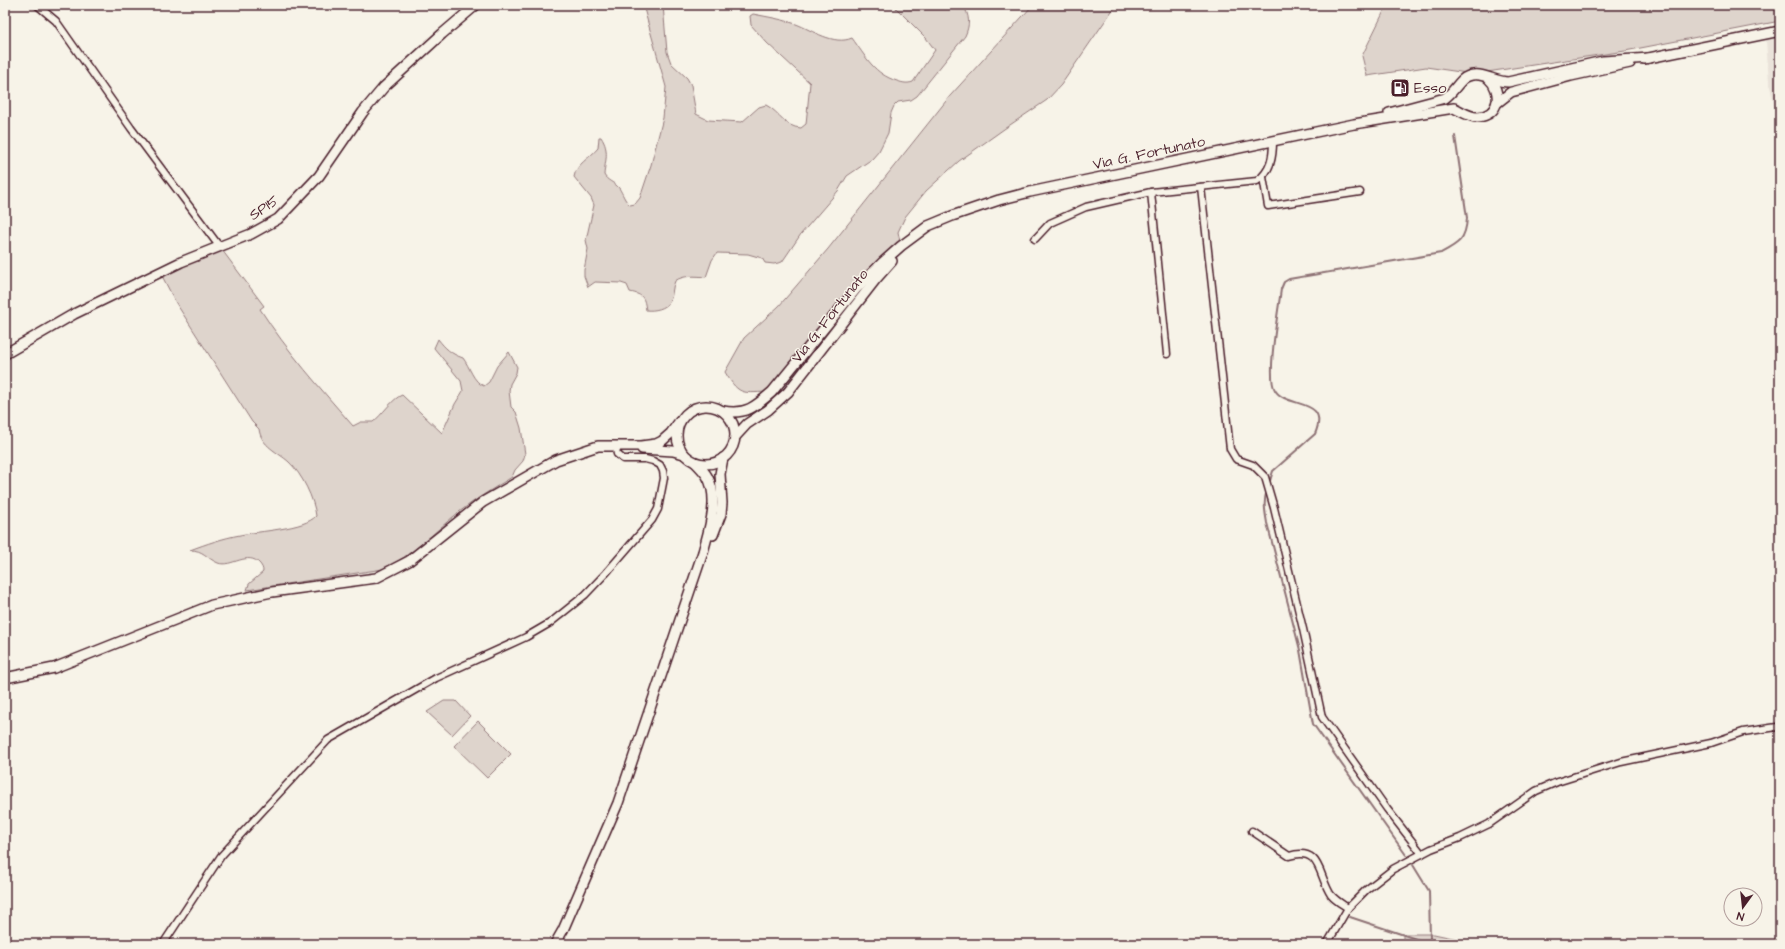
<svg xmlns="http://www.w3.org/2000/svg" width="1785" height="949" font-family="'Architects Daughter',sans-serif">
  <rect width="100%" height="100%" fill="#f7f3e8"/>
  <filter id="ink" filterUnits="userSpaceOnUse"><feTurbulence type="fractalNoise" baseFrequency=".025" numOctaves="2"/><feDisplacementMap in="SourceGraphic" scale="8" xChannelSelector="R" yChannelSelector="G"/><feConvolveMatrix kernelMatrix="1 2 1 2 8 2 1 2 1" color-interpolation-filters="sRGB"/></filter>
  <g filter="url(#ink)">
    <path fill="#eae3da" d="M1780,37V135L1769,81L1766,40Z"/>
    <g fill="#ded4cc" stroke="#947a7c">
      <path d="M643,5H663L667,52L671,63L687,78L691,85L696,114L708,120L742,122L759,107L766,105C781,113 784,127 801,128L806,124L810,83L767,43L751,25L750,16L753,14C768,17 782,19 796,24C812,30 834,46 852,38C866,57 874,74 897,81C903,83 907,84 913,82L935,50L926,38L893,5H963C970,16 970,25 965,36L917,96L911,100L898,102L894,106L891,113L888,133L879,151L872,159L847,176L838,191L801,234L782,262L774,264L765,263L762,258L748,254L717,253L712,260L706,277C696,276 683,275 675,281C672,287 673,295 670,301C666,309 654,311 646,310C644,298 644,295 630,292L627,285L621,283L595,282L588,287L584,276V270L588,249L586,240L594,205L591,198L574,177C576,164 590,158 598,148L599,137H601C610,151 605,160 604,175C607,181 614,182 619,188C623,194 624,200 630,205L635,204L640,198L651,165L663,118L666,87Z"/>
      <path d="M1033,5H1116L1061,85L1047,100L1004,129L959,161L926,191L905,217L898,232L901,246L883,262L772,392C744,392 740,398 725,372L744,338L779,306L828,249L950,96Z"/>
      <path d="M1387,5H1780V21L1625,51L1474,74L1426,67L1367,76L1362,56Z"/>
      <path d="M219,246L264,306L260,309C287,351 321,389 353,426L361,422H373C382,415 393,398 402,395L442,433L455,404L463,391L461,381L434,348L438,339C445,348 451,354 463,358C470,367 473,382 484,386L489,382L497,366L509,352L517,367L516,373L510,384L509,391L511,407L516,412L521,428L525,454L523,461L515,470L512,477C494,488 476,499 459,512C434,532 412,556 383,569L247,590L249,584L263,572C263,568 262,567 260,564C248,550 231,568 218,563C206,558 204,550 190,550C206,544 223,538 240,535C258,531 305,529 316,516C314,499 302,474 289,462C278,452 261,446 259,429L252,422L176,303L160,272Z"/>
      <path d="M444,701H456L470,716L452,735L427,712Z"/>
      <path d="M478,721L511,754L487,778L454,746Z"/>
      <path d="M1403,934H1434L1481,944H1403Z"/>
    </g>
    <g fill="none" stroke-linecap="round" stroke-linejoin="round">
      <g stroke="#8e7275" stroke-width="2">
        <path d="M1269,484L1273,471L1315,434C1331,397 1286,409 1275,390C1266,377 1279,307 1281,289L1284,282L1289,279L1441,253C1458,244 1466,240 1467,218L1455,136"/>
        <path d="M1267,490C1263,502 1265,511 1267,523L1300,650L1313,724L1406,855"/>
        <path d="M1413,865L1429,891L1430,939L1433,944"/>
        <path d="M1350,917L1431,944"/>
      </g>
      <defs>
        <g id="street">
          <path d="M37,5L56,21L131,128L219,246"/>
          <path d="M1263,177L1268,206L1360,192"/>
          <path d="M1201,187L1230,449L1236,459L1253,465L1265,477L1274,508L1303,629L1322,717L1387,809L1422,854"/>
          <path d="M1151,192L1167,354"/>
          <path d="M1035,239L1050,223L1086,207L1151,192L1257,181C1271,171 1273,157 1273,141"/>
          <path d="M1252,831L1289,856C1322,846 1318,876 1331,895C1336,901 1342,904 1348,908"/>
          <path d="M163,944L221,856L328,740L436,678L526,637L550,623L585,595L606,573L652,520L658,509L664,478L663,471L660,465L653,461L645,459H623L617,454L615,445"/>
          <path d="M1327,944L1348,908L1366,890L1393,869L1431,849L1460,838L1489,824L1536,791L1557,782L1621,762L1711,743L1743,732L1777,727L1780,728"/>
        </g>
        <g id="secondary">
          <path d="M1644,59L1780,31"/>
          <path d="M1497,103L1511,92L1571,76L1630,63"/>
          <path d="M1389,113L1445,98C1452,93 1456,86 1462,80C1476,67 1493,82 1508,82L1603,61L1650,58"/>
          <path d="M5,354L74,314L181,262L251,234L278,219L319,176L363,112L384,87L442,34L476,5"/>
          <circle cx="706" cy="435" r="29"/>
          <path d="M723,411C746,415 755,407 772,392L857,288L883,262L901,246L928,226L952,216L999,200L1030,192L1354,124L1454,108C1461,111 1469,117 1477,117C1500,116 1503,91 1488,78"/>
          <path d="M735,437L747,424L768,410L788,392L876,279L892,261"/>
          <path d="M642,449L673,451L684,454"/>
          <path d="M713,535L721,514L722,503L720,474L723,458"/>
          <path d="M5,678L54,668L212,605L272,592L376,578L409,561L483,502L556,460L598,446H641L656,444L662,441L671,433L679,422"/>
          <path d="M555,944L563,930L618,803L703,552C709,530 720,498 707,476C704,471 699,466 695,462"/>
        </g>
      </defs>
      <use href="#street" stroke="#4a1f2b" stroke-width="9"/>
      <use href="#secondary" stroke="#4a1f2b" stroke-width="12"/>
      <use href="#street" stroke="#f7f3e8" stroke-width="6"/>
      <use href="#secondary" stroke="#f7f3e8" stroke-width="9"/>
    </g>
  </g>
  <defs>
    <symbol id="fuel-square" viewBox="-11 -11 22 22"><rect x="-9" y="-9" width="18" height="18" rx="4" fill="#4a1f2b" stroke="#f7f3e8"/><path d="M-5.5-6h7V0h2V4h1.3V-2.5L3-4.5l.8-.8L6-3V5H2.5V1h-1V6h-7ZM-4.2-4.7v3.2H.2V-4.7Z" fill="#fff"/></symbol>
  </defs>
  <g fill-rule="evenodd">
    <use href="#fuel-square" x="1389" y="77" width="22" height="22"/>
  </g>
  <g text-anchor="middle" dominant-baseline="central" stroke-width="3" stroke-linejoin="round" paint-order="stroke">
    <g font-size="15" fill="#4a1f2b" stroke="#f7f3e8" text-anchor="start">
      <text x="1414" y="88">Esso</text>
    </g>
    <g font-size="15" fill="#4a1f2b" stroke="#f7f3e8">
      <text transform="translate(1149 153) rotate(-12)">Via G. Fortunato</text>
      <text transform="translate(264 208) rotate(-34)">SP15</text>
      <text transform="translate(830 316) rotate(-52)">Via G. Fortunato</text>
    </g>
  </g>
  <rect width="1785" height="949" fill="none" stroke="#f7f3e8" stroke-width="20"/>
  <rect x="10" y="10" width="1765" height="929" fill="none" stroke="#4a1f2b" stroke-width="1.5" filter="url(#ink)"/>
  <g transform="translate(1743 907) rotate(195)"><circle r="19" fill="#f7f3e8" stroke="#b29e9c"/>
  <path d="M0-3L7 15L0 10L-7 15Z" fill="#4a1f2b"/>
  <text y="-6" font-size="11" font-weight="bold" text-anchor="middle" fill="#4a1f2b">N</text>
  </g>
</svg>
